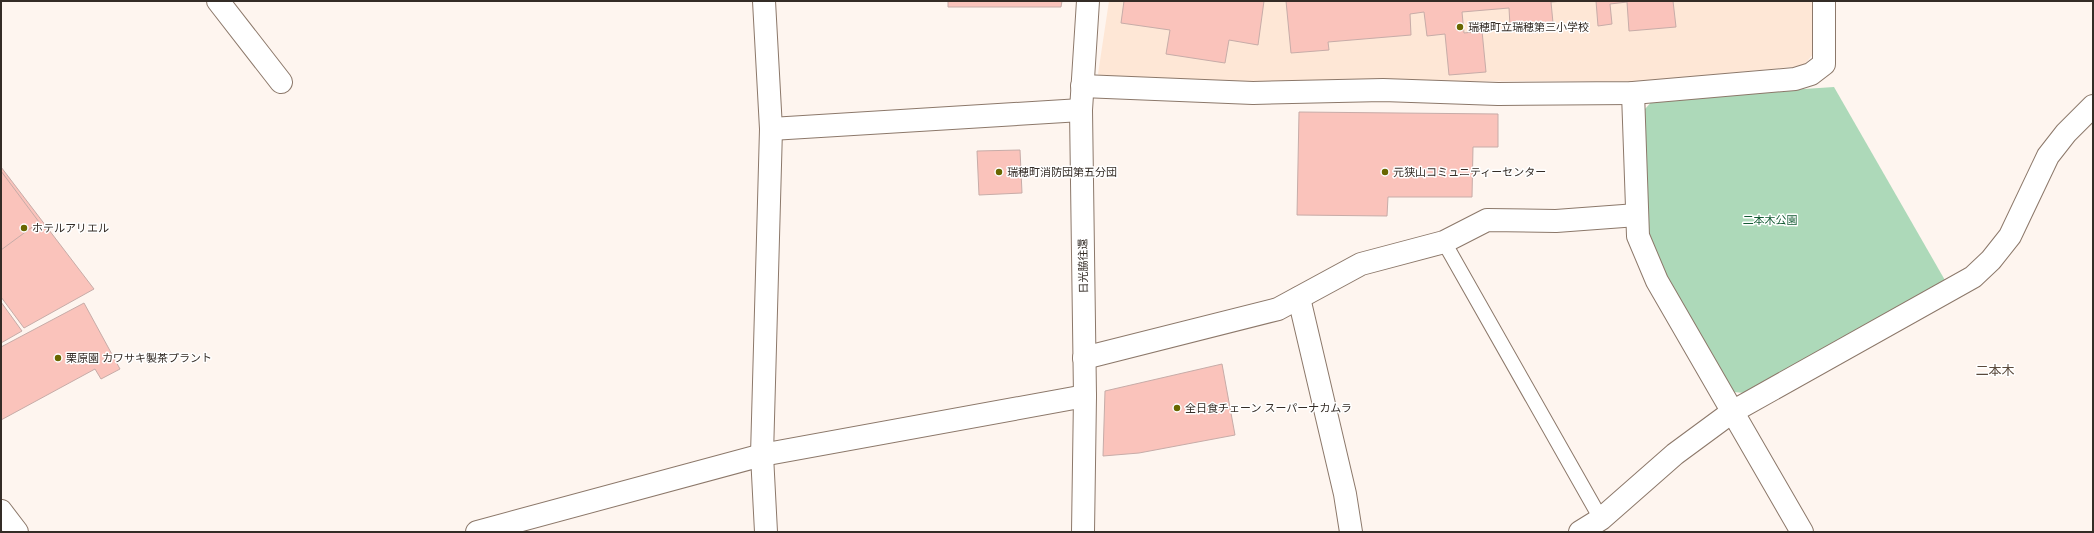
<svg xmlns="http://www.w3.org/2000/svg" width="2094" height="533" font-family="Quicksand,'Noto Sans JP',sans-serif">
  <rect width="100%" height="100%" fill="#fef5ef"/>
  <path fill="#fee7d6" d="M1109,1H1815V52L1803,66L1642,81L1259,82L1105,79L1098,74Z"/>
  <path fill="#add9b9" d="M1834,87L1946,282L1745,393L1733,392L1656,265L1647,232L1645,109L1654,99Z"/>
  <g fill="#fac3bb" stroke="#c7aca8">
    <path d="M948,1H1062L1061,7H948Z"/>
    <path d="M1124,1H1264L1258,45L1229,40L1225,63L1166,54L1170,30L1121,23Z"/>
    <path d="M1286,1H1564L1551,2L1553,23L1510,26L1509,8L1462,12L1464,33L1482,31L1486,72L1449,75L1445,34L1427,36L1424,12L1410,14L1411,35L1328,42L1329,50L1291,53Z"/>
    <path d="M1596,1H1673L1676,27L1629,31L1627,2L1610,4L1612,24L1598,26Z"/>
    <path d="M1299,112L1498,114V147H1473L1472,197H1388L1387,216L1297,215Z"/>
    <path d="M1020,150L1022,193L979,195L977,151Z"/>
    <path d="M1,167L94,289L24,328L1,297Z"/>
    <path d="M1,171L39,222L1,250Z"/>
    <path d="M1,302L22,331L1,343Z"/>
    <path d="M84,303L120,369L101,379L95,369L1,420V347Z"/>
    <path d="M1222,364L1235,435L1139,453L1103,456L1105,391Z"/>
  </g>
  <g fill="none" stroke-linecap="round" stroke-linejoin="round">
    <defs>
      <path id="service" d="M1444,242L1601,519"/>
      <g id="minor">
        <path d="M218,1L281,82"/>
        <path d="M764,1L771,129L762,455L766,532"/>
        <path d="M1082,86L1253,93L1383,90L1498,94L1633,93L1795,79L1811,74L1824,64V1"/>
        <path d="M1633,93L1638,236L1657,281L1802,532"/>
        <path d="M771,129L1081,110"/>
        <path d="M1299,298L1345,494L1351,532"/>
        <path d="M1084,358L1278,309L1361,264L1444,242L1487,220L1556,221L1637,215"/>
        <path d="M1,511L17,532"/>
        <path d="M477,532L762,455L1085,396"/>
        <path d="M1580,532L1601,519L1675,454L1732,412L1973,277L1991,260L2010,236L2048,156L2066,133L2093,106"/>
      </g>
      <path id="secondary" d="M1083,532L1085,396L1081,110L1088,1"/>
    </defs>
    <use href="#service" stroke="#8c786a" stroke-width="16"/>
    <use href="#minor" stroke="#8c786a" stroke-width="24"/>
    <use href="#secondary" stroke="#8c786a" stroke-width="24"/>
    <use href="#service" stroke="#fff" stroke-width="14"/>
    <use href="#minor" stroke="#fff" stroke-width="22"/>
    <use href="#secondary" stroke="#fff" stroke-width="22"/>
  </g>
  <g fill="#686701" stroke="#fff" stroke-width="1.5">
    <circle cx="1460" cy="27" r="4"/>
    <circle cx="999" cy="172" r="4"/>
    <circle cx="1385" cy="172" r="4"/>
    <circle cx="24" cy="228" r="4"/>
    <circle cx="58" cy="358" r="4"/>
    <circle cx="1177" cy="408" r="4"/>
  </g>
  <g text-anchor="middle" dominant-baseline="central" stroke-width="3" stroke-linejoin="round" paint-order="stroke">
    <g font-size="11" fill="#342c26" stroke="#fff" text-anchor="start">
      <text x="1468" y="27">瑞穂町立瑞穂第三小学校</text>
      <text x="1007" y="172">瑞穂町消防団第五分団</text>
      <text x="1393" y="172">元狭山コミュニティーセンター</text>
      <text x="32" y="228">ホテルアリエル</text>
      <text x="66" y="358">栗原園 カワサキ製茶プラント</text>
      <text x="1185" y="408">全日食チェーン スーパーナカムラ</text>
    </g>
    <g font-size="11" fill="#145b34" stroke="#fff">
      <text x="1770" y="220">二本木公園</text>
    </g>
    <g font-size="11" fill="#342c26" stroke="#fff">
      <text transform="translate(1083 266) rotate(-91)">日光脇往還</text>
    </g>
    <g font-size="13" fill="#5a493b" stroke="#fff">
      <text x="1995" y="370">二本木</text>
    </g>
  </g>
  <rect width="2094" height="533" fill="none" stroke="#342c26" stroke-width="4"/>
</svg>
